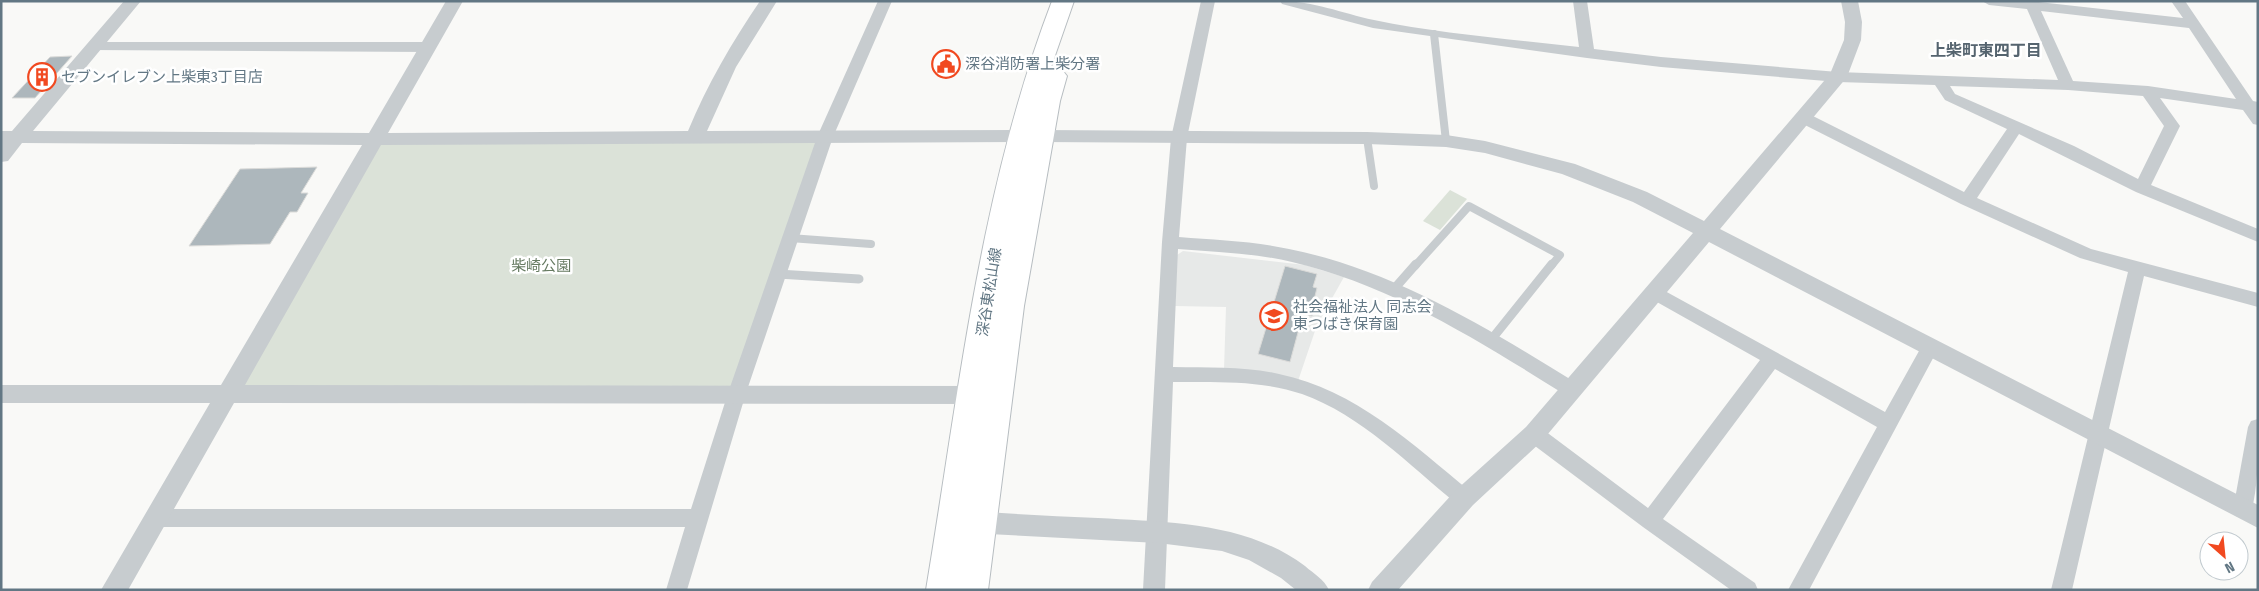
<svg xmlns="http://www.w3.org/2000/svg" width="2259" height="591" font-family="'Fira Sans Condensed','Noto Sans JP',sans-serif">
  <rect width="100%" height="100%" fill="#f9f9f7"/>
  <path fill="#e7e9e8" d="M1183,251L1305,265L1344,277L1317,325L1298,381L1224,370L1226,307L1175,306L1177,255Z"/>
  <g fill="#dbe2d8">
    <path d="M825,137L737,393L228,395L375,139Z"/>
    <path d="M1450,190L1467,199L1440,230L1423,221Z"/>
  </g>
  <g fill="#adb7bc" stroke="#dbdbd9">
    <path d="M72,56L35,98H12L50,57Z"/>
    <path d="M317,167L301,193H308L297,212H290L270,244L189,246L240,169Z"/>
    <path d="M1285,266L1317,274L1313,287L1317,288L1314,300L1317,301L1312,316L1303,314L1290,362L1258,354Z"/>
  </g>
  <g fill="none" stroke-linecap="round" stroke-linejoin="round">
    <defs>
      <path id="primary" d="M1052,1H1074L1050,70L1063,71L1067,76L1060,101L1024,306L988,590H926C959,392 980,189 1052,1Z"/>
    </defs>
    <use href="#primary" stroke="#b7bdc1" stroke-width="2"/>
    <g stroke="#c7cccf" stroke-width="8">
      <path d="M1434,34L1446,141"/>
      <path d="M1367,138L1374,186"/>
      <path d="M790,238L871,244"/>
      <path d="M1415,266L1469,206L1560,255L1551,266"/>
    </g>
    <g stroke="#c7cccf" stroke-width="9">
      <path d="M778,274L859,279"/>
      <path d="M1394,289L1416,264"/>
      <path d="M1491,340L1552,264"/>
    </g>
    <g fill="#c7cccf" fill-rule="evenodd">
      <path d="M878,1H892L833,137L746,393L687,590H666L685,527H156L149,524L146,518L149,512L156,509H691L728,393L817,137Z"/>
      <path d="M1201,1H1215L1187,138L1179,237C1216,240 1253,241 1289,249C1394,270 1487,328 1578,384L1580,389L1578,394L1571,396L1564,394C1479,341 1391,285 1292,262C1255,253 1216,252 1178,249L1173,367C1209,368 1245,366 1279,374C1356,390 1412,444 1471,492L1474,498L1471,504L1464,507L1457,504C1409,465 1361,415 1302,394C1261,380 1215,382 1173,382L1165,590H1143L1162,242L1171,138Z"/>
      <path d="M1280,1C1314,1 1341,13 1374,20C1441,34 1511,39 1579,47L1573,1H1587L1594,49L1661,57L1838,72L2058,80L2027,9L1989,5L1982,1H2029L2183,18L2171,1H2185L2253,101L2258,102V125L2253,124L2243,110L2160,98L2180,126L2151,185L2258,229V242L2136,192L2019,134L1977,198L2091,249L2258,293V307L2144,276L2072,590H2051L2128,272L2080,258L1961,204L1799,122L1796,118L1799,114H1809L1964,192L2007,129L1945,100L1935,85L1838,82L1661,67L1587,58L1373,28L1282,4ZM2041,11L2189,28L2236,99L2148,86L2073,81ZM1950,86L2068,90L2143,96L2164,126L2138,179L2074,146L1955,94Z"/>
      <path d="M95,42H428L435,47L428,52L90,50L88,47L90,44Z"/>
      <path d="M1654,285L1885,412L1924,342L1930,340L1936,342L1939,347L1809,590H1788L1877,427L1775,369L1663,519L1755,583L1758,590H1731L1643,527L1527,440L1524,434L1527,428L1534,426L1541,428L1648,508L1760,360L1648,297L1645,292L1648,287Z"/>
      <path d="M2258,419C2258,450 2259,488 2250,516L2243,519L2236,516L2233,510L2248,427L2251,421Z"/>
    </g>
    <g fill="#c7cccf" fill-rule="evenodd">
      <path d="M124,1H141L33,131L369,133L446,1H463L388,133L688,131C707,85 732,42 760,1H777L736,67L707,131L1042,130L1367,132L1446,135L1485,141L1575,164L1647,192L1704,221L1830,74L1844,40L1845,22L1841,1H1858L1862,22L1861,40L1847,77L1720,229L2258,505V528L1709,242L1542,441L1473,505L1398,590H1368L1372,582L1455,491L1526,427L1693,233L1633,202L1562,174L1485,153L1446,147L1367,144L1042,142L381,145L245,385L986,386L994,389L997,395L994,401L986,404L234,403L128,590H101L210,403H1V385H221L362,145L22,143L8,161L1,162V131H12Z"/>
      <path d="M969,511C1012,514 1055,516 1098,518C1168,522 1246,522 1305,566C1314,574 1324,579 1329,590H1296L1281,578L1249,560L1222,551L1158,543L969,533L960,530L957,522L960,514Z"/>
    </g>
    <use href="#primary" fill="#fff" fill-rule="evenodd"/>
  </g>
  <defs>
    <symbol id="civic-ring" viewBox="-11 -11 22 22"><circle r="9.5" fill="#fff" stroke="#f14920" stroke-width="1.5"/><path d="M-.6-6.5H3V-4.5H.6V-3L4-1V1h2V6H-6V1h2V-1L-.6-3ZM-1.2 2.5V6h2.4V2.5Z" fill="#f14920"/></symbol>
    <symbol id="building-ring" viewBox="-11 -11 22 22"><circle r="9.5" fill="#fff" stroke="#f14920" stroke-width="1.5"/><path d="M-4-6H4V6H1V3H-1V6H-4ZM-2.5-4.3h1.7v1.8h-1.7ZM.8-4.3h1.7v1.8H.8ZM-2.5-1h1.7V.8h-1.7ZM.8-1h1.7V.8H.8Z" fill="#f14920"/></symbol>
    <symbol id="school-ring" viewBox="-11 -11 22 22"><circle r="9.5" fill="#fff" stroke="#f14920" stroke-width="1.5"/><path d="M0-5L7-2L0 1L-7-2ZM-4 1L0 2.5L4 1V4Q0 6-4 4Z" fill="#f14920"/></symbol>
  </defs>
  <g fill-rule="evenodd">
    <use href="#civic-ring" x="930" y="48" width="32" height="32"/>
    <use href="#building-ring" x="26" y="61" width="32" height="32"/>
    <use href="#school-ring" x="1258" y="300" width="32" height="32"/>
  </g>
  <g text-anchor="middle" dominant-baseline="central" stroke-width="5" stroke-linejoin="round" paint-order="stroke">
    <g font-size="15" fill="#627784" stroke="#fff" text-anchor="start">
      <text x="965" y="64">深谷消防署上柴分署</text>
      <text x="61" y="77">セブンイレブン上柴東3丁目店</text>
      <text x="1293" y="307">社会福祉法人 同志会<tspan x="1293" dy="17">東つばき保育園</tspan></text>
    </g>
    <g font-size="15" fill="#677b62" stroke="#fff">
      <text x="541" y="266">柴崎公園</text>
    </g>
    <g font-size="15" fill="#627784" stroke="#fff">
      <text transform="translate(989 292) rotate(-81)">深谷東松山線</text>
    </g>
    <g font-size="16" font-weight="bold" fill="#55646f" stroke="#fff">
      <text x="1986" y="50">上柴町東四丁目</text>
    </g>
  </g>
  <rect width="2259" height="591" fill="none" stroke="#627784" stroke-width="5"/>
  <g transform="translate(2224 556) rotate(153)"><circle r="24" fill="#ffffff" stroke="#c0c9ce"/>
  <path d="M0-4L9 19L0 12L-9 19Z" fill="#f14920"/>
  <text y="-8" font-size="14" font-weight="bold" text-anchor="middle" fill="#627784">N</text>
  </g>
</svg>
